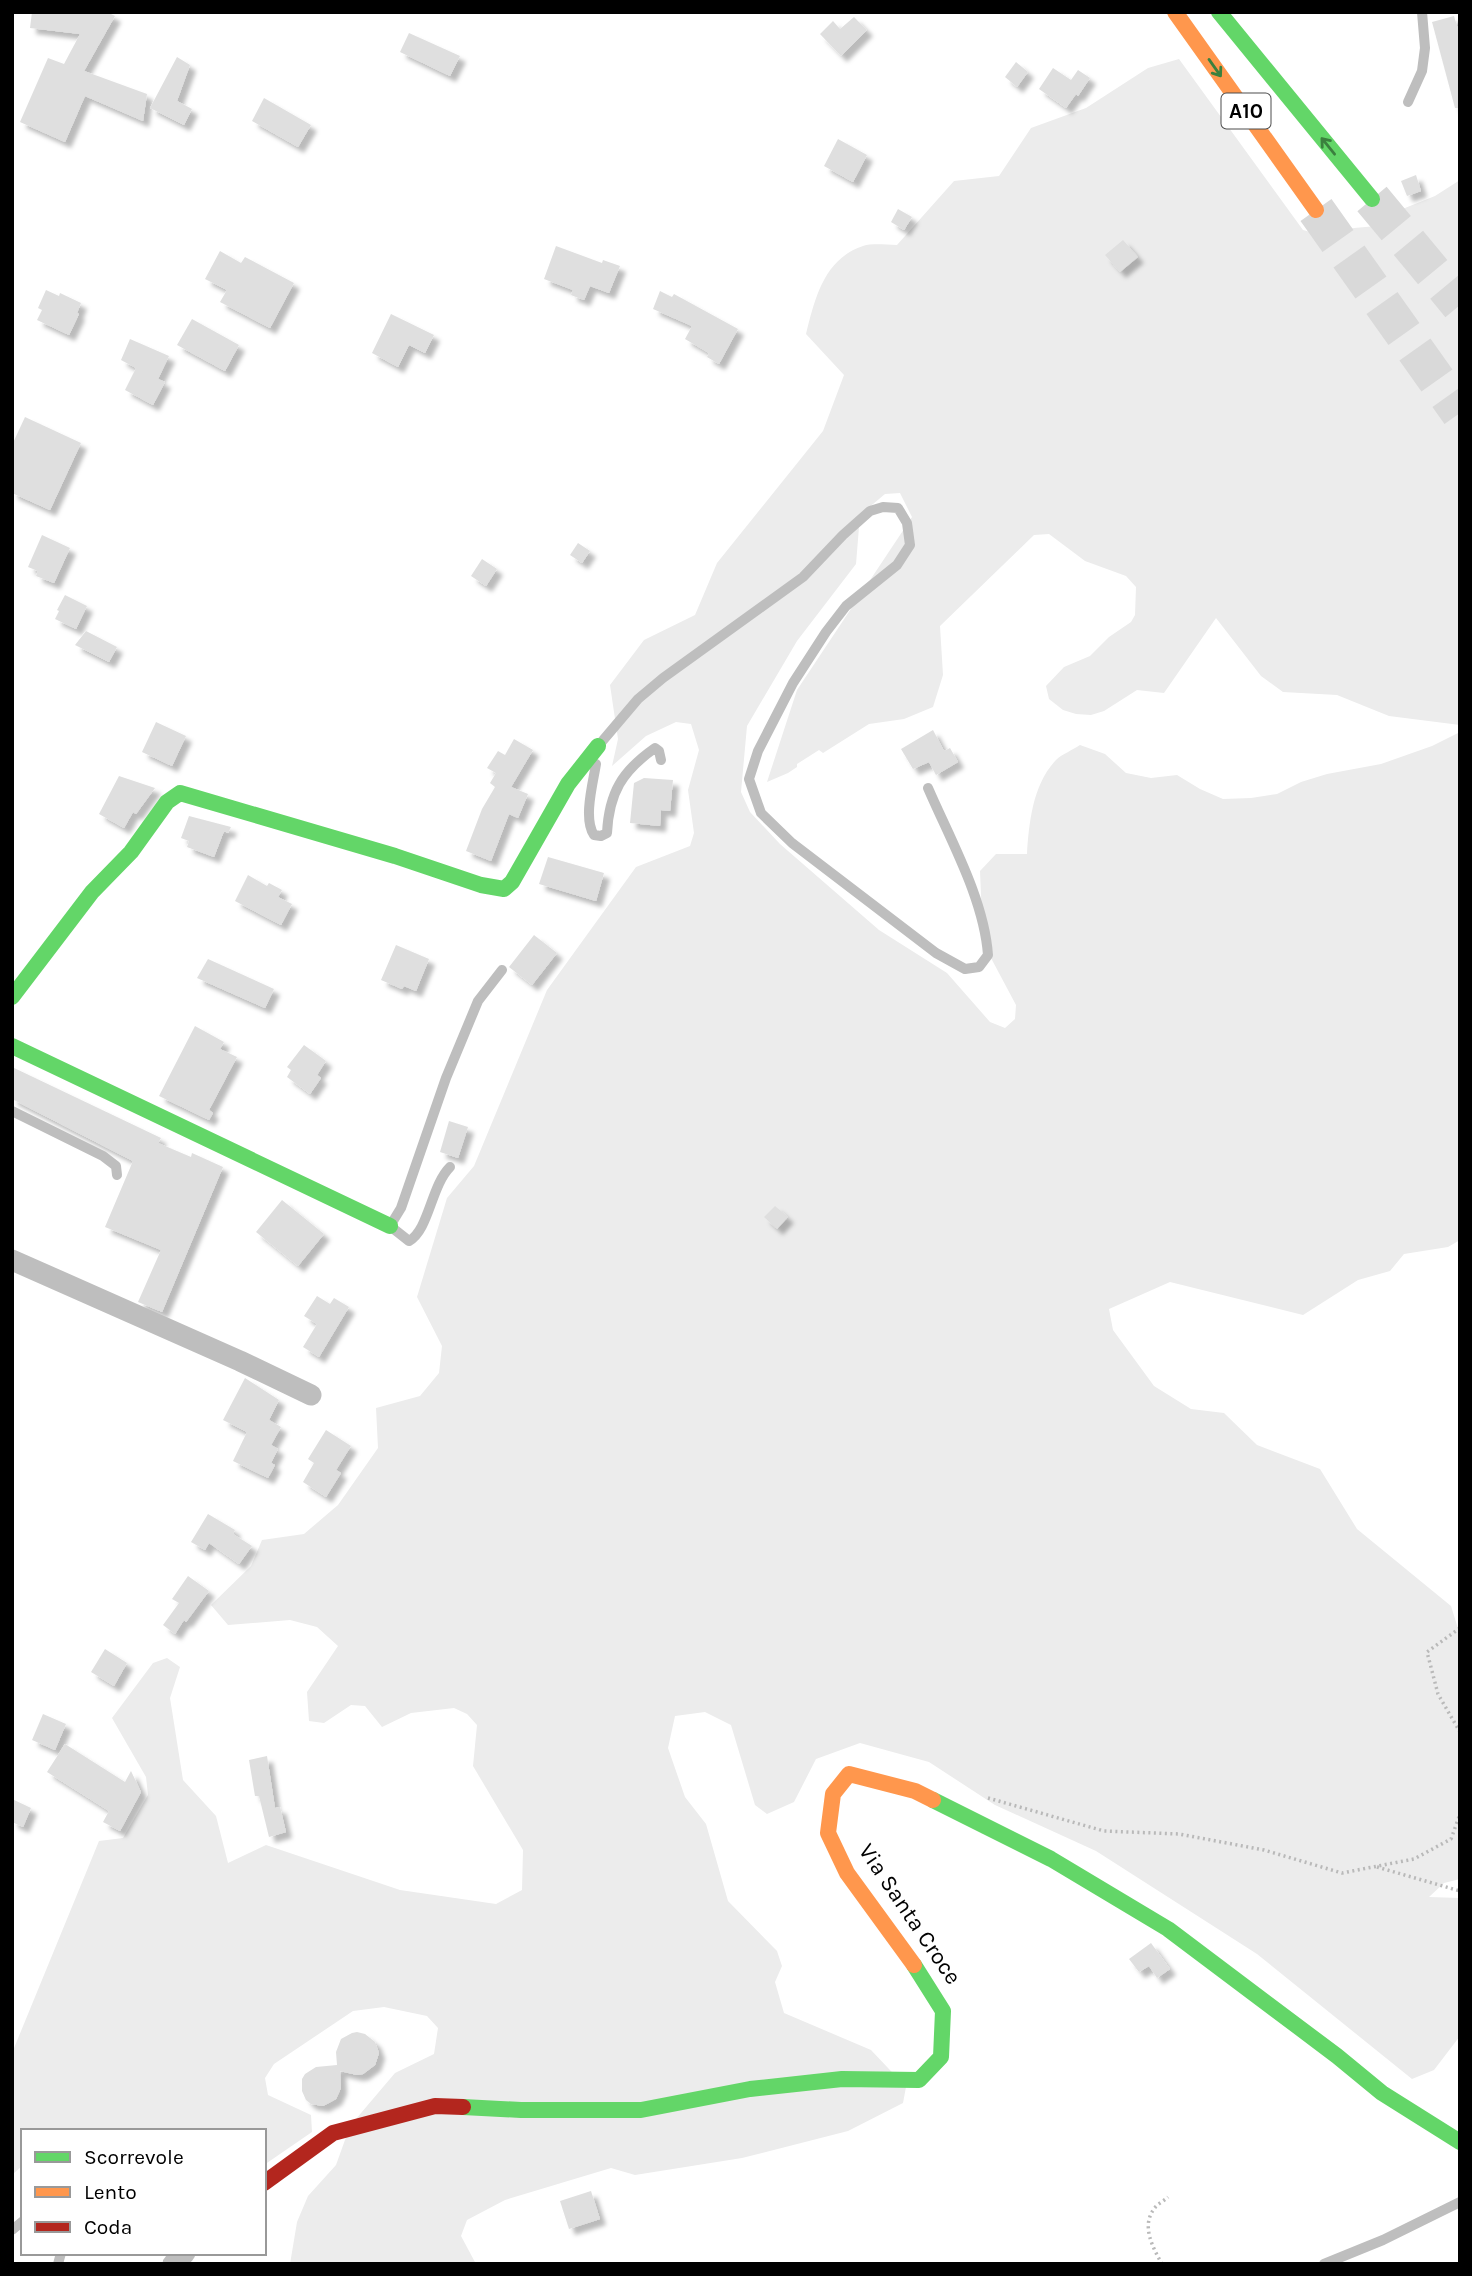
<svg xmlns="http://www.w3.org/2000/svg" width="1472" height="2276" font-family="Karla,sans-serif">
  <defs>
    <filter id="shadow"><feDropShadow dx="6" dy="6" stdDeviation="2" flood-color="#0004"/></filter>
  </defs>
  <rect width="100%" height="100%" fill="#fff"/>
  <path fill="#ececec" d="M1179,59L1303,230L1321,235L1354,228L1377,226L1400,210L1435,196L1460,180V725L1389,716L1337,695L1283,692L1261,676L1216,618L1164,693L1137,690L1104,711L1091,715L1076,714L1063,710L1049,699L1046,686L1064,667L1090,656L1109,637L1131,622L1135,615L1136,587L1126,576L1085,561L1049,534L1034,535L940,626L943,675L933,707L904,719L869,724L823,753L819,750L797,764V767L788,773L767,782L797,690L912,517L900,493L885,494L860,515L856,564L797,641L747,726L741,792L750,812L780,844L879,930L947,973L990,1022L1005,1028L1015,1019L1016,1005L983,943L980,871L996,854H1027C1029,822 1033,784 1056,760C1062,754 1073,750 1080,745L1105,754L1126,773L1151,778L1177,775L1200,789L1223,799L1251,798L1277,794L1301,782L1327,774L1381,764L1432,746L1460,732V1240L1448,1247L1404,1254L1390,1271L1358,1280L1303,1315L1170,1282L1109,1309L1113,1330L1154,1386L1191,1409L1224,1413L1257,1445L1320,1469L1357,1529L1451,1606L1460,1635V1879L1444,1883L1429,1897L1460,1898V2036L1434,2070L1412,2079L1257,1954L1096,1851L995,1805L929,1762L860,1743L816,1759L794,1802L767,1814L755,1805L731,1725L705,1712L675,1716L668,1748L685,1797L706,1824L728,1901L777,1951L782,1966L775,1982L784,2013L871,2050L906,2087L903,2103L848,2131L742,2158L635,2175L611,2168L505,2200L467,2220L461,2236L476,2264H290L297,2222L308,2196L336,2165L350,2126L395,2073L434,2054L438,2028L427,2016L384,2007L353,2011L274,2064L265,2078L268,2095L311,2115L312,2132L264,2165V2131H23V2165L12,2175V2053L99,1841L123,1838L148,1795L146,1777L112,1718L153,1663L167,1658L180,1667L170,1698L183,1780L216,1816L228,1863L266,1845L400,1890L496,1904L522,1890L523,1850L473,1766L477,1725L467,1714L454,1708L411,1713L382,1727L365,1706L351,1705L324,1723L309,1721L307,1692L338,1646L317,1627L290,1620L228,1625L211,1605L251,1566L262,1540L304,1534L338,1505L378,1448L376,1408L420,1396L439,1373L442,1346L417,1297L447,1198L474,1166L547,990L636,867L690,846L694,833L688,790L699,750L691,724L676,722L646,736L612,766L618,739L610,685L644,640L695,615L717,563L823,431L844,375L806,334C815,298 824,259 863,246C873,243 886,245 897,245L954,181L999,176L1031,128L1086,108L1148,68Z"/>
  <g fill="#dfdfdf" filter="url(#shadow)">
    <path d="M32,12H107L115,16L84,71L147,94L143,121L85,96L65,142L20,122L48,58L64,64L80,34L30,28Z"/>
    <path d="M1454,16L1460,36V108H1455L1432,22Z"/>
    <path d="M854,17L867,30L841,56L820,34L833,21L840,29Z"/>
    <path d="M409,33L460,56L450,76L400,52Z"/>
    <path d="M177,57L190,65L177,101L192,109L184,125L150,108Z"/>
    <path d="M1016,62L1028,72L1017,87L1005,77Z"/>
    <path d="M1053,68L1071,80L1078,70L1090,78L1078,96L1076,94L1066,108L1039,89Z"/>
    <path d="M264,98L311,125L298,147L252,121Z"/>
    <path d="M838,139L867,155L853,182L824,166Z"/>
    <path d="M1416,175L1421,191L1407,196L1401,181Z"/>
    <path d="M898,209L912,217L904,230L891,222Z"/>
    <path d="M1123,240L1138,257L1120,272L1105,255Z"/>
    <path d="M556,246L602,263L603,260L620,266L609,293L590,286L584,300L571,295L573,290L544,279Z"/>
    <path d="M220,251L241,263L245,257L294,283L270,328L220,302L227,290L205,279Z"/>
    <path d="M46,290L59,296L60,293L81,303L77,313L79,314L69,335L37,320L42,310L38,308Z"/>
    <path d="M660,291L672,297L674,294L738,329L719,364L707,357L709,353L685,339L692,326L653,309Z"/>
    <path d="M391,314L434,335L425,353L409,345L398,367L372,353Z"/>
    <path d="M192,319L239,345L225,371L177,345Z"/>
    <path d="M130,339L169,356L158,379L165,382L153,405L125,390L136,368L121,360Z"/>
    <path d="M25,417L81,443L50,510L12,493V445Z"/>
    <path d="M42,535L70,548L54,583L36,576L38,571L28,567Z"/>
    <path d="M578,543L590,551L582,563L570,555Z"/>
    <path d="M482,559L497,569L486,586L471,576Z"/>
    <path d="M65,595L87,606L76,629L55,619L59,611L57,610Z"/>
    <path d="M86,631L117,647L109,662L75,645Z"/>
    <path d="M156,722L186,736L172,766L142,752Z"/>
    <path d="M933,730L944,751L950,748L958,762L936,775L929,762L913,769L901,749Z"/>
    <path d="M514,739L533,750L511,787L528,794L518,818L509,814L491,861L466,851L482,809L495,787L490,783L496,773L487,768L498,751L505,755Z"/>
    <path d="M119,776L155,788L136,814L133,812L124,828L99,814Z"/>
    <path d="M644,778L673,780L670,811L661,810L660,826L630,823L634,783Z"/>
    <path d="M189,816L231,827L228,833L224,831L214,857L187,847L189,841L181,838Z"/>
    <path d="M548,857L604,873L596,901L539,884Z"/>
    <path d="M248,875L267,886L269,883L282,890L278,897L292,904L281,925L235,901Z"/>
    <path d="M534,935L557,953L532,985L509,967Z"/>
    <path d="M396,945L429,959L416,991L404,986L402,989L381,980Z"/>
    <path d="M208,959L274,989L265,1008L197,978Z"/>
    <path d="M195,1026L224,1042L220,1049L237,1057L209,1110L213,1113L209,1120L159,1096Z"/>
    <path d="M304,1045L326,1061L317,1075L321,1078L310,1094L287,1077L291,1070L287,1067Z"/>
    <path d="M12,1067L161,1138L158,1143L191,1157L192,1153L223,1167L162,1312L138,1302L161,1250L105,1227L133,1161L12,1099Z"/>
    <path d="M449,1121L468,1127L458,1158L440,1152Z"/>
    <path d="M282,1200L324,1234L298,1266L256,1232Z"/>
    <path d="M775,1206L788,1217L777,1229L764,1217Z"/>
    <path d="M317,1296L330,1304L334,1298L349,1307L319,1357L303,1347L317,1324L304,1316Z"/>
    <path d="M245,1378L279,1400L269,1420L281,1427L271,1445L278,1449L271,1463L275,1465L268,1478L233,1461L247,1432L223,1420Z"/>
    <path d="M326,1430L351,1446L336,1470L341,1473L326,1497L303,1482L314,1463L308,1459Z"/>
    <path d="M208,1514L235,1530L233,1534L252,1546L239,1564L209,1543L205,1550L191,1542Z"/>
    <path d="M188,1576L209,1591L186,1622L184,1620L175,1634L163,1625L179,1603L172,1599Z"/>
    <path d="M105,1649L127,1663L114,1686L91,1672Z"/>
    <path d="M43,1714L66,1724L55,1750L32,1740Z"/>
    <path d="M65,1744L125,1782L131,1771L141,1792L120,1831L103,1822L109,1811L47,1772Z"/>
    <path d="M267,1756L275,1808L280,1807L286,1832L269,1837L259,1796H255L249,1760Z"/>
    <path d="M12,1799L31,1808L23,1827L12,1822Z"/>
    <path d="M1151,1943L1170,1969L1157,1978L1149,1966L1139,1972L1129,1959Z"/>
    <path d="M357,2032L365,2034L375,2042L379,2053L375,2065L363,2074L357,2075L340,2071L341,2088L336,2099L323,2106L311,2104L306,2100L302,2091V2079L305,2074L316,2067L337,2065L336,2052L341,2039L352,2033Z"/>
    <path d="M591,2191L600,2219L569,2229L560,2201Z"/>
  </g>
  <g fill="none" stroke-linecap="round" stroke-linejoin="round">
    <g stroke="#d9d9d9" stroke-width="38" stroke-dasharray="38 19" stroke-linecap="butt">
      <path d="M1372,199L1460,305"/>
      <path d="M1316,210L1460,413"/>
    </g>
    <g stroke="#b9b9b9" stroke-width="3.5" stroke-dasharray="2 3.5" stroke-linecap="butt">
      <path d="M1460,1628L1427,1652L1438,1694L1460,1732"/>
      <path d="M988,1798L1104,1831L1179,1834L1264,1850L1342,1873L1414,1859L1451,1839L1460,1814"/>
      <path d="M1377,1867L1460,1891"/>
      <path d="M1162,2264C1153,2248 1141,2226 1154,2209C1157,2204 1164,2201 1168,2197"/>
    </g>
    <g stroke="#bebebe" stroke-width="10">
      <path d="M1408,102L1422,71L1425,48L1422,12"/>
      <path d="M599,745L638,699L663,678L803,577L843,535L870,511L883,507L898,508L907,523L910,545L897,565L846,606L826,632L793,683L758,751L749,779L761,813L792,843L936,953L965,969L979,967L988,955C984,899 950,839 928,788"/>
      <path d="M596,764C593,783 583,819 594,835L601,836L607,833C609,793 622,771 655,748L659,751L661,760"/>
      <path d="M12,1111L103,1156L116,1166L117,1175"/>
      <path d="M450,1167C431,1186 429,1230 409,1241L390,1226L401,1208L446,1078L478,1001L502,970"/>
      <path d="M12,2230L23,2221"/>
      <path d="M58,2264L61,2253"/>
      <path d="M1324,2264L1383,2240L1460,2202"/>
    </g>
    <g stroke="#bebebe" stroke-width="21">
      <path d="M12,1260L240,1361L311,1395"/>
      <path d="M173,2264L185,2253"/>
    </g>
    <g stroke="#63d668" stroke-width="16">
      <path d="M1219,12L1372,199"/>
      <path d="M12,997L92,892L131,852L167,802L180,793L395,856L481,885L504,889L512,882L568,784L598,746"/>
      <path d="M12,1046L390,1226"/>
      <path d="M933,1800L1051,1859L1168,1929L1337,2056L1382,2093L1460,2142"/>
      <path d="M463,2107L521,2110H641L750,2089L842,2079L919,2080L941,2057L943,2011L914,1965"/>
    </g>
    <g stroke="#ff974d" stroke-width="16">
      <path d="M1175,12L1316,210"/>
      <path d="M914,1965L847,1873L828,1833L833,1794L849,1774L915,1791L933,1800"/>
    </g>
    <path stroke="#b3261e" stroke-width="16" d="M264,2183L333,2133L435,2106L463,2107"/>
  </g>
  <defs><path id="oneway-shaft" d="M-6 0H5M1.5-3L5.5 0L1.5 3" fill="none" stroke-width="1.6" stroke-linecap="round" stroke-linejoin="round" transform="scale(1.75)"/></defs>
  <g stroke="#3b803e">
    <use href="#oneway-shaft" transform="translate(1215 68) rotate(55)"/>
    <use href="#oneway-shaft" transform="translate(1328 146) rotate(-129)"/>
  </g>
  <g text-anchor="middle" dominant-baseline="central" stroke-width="5" stroke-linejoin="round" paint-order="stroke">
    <rect fill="#fff" stroke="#4c4c4c" stroke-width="2" x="1221.5" y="93.5" width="49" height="35" rx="5"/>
    <g font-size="21" font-weight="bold" fill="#000">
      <text x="1246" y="111">A10</text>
    </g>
    <g font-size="23" fill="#000" stroke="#fff">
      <text transform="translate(910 1914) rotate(56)">Via Santa Croce</text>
    </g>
  </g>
  <rect width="1472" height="2276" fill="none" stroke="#000000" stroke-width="28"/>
  <rect x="21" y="2129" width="245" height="126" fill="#ffffff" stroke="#999999" stroke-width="2"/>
  <rect x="35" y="2152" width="35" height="10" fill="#63d668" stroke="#999999" stroke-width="2"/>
  <text x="84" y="2164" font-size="21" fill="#000000">Scorrevole</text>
  <rect x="35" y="2187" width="35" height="10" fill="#ff974d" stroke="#999999" stroke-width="2"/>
  <text x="84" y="2199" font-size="21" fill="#000000">Lento</text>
  <rect x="35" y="2222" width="35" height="10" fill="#b3261e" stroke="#999999" stroke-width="2"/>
  <text x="84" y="2234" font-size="21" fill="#000000">Coda</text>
</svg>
